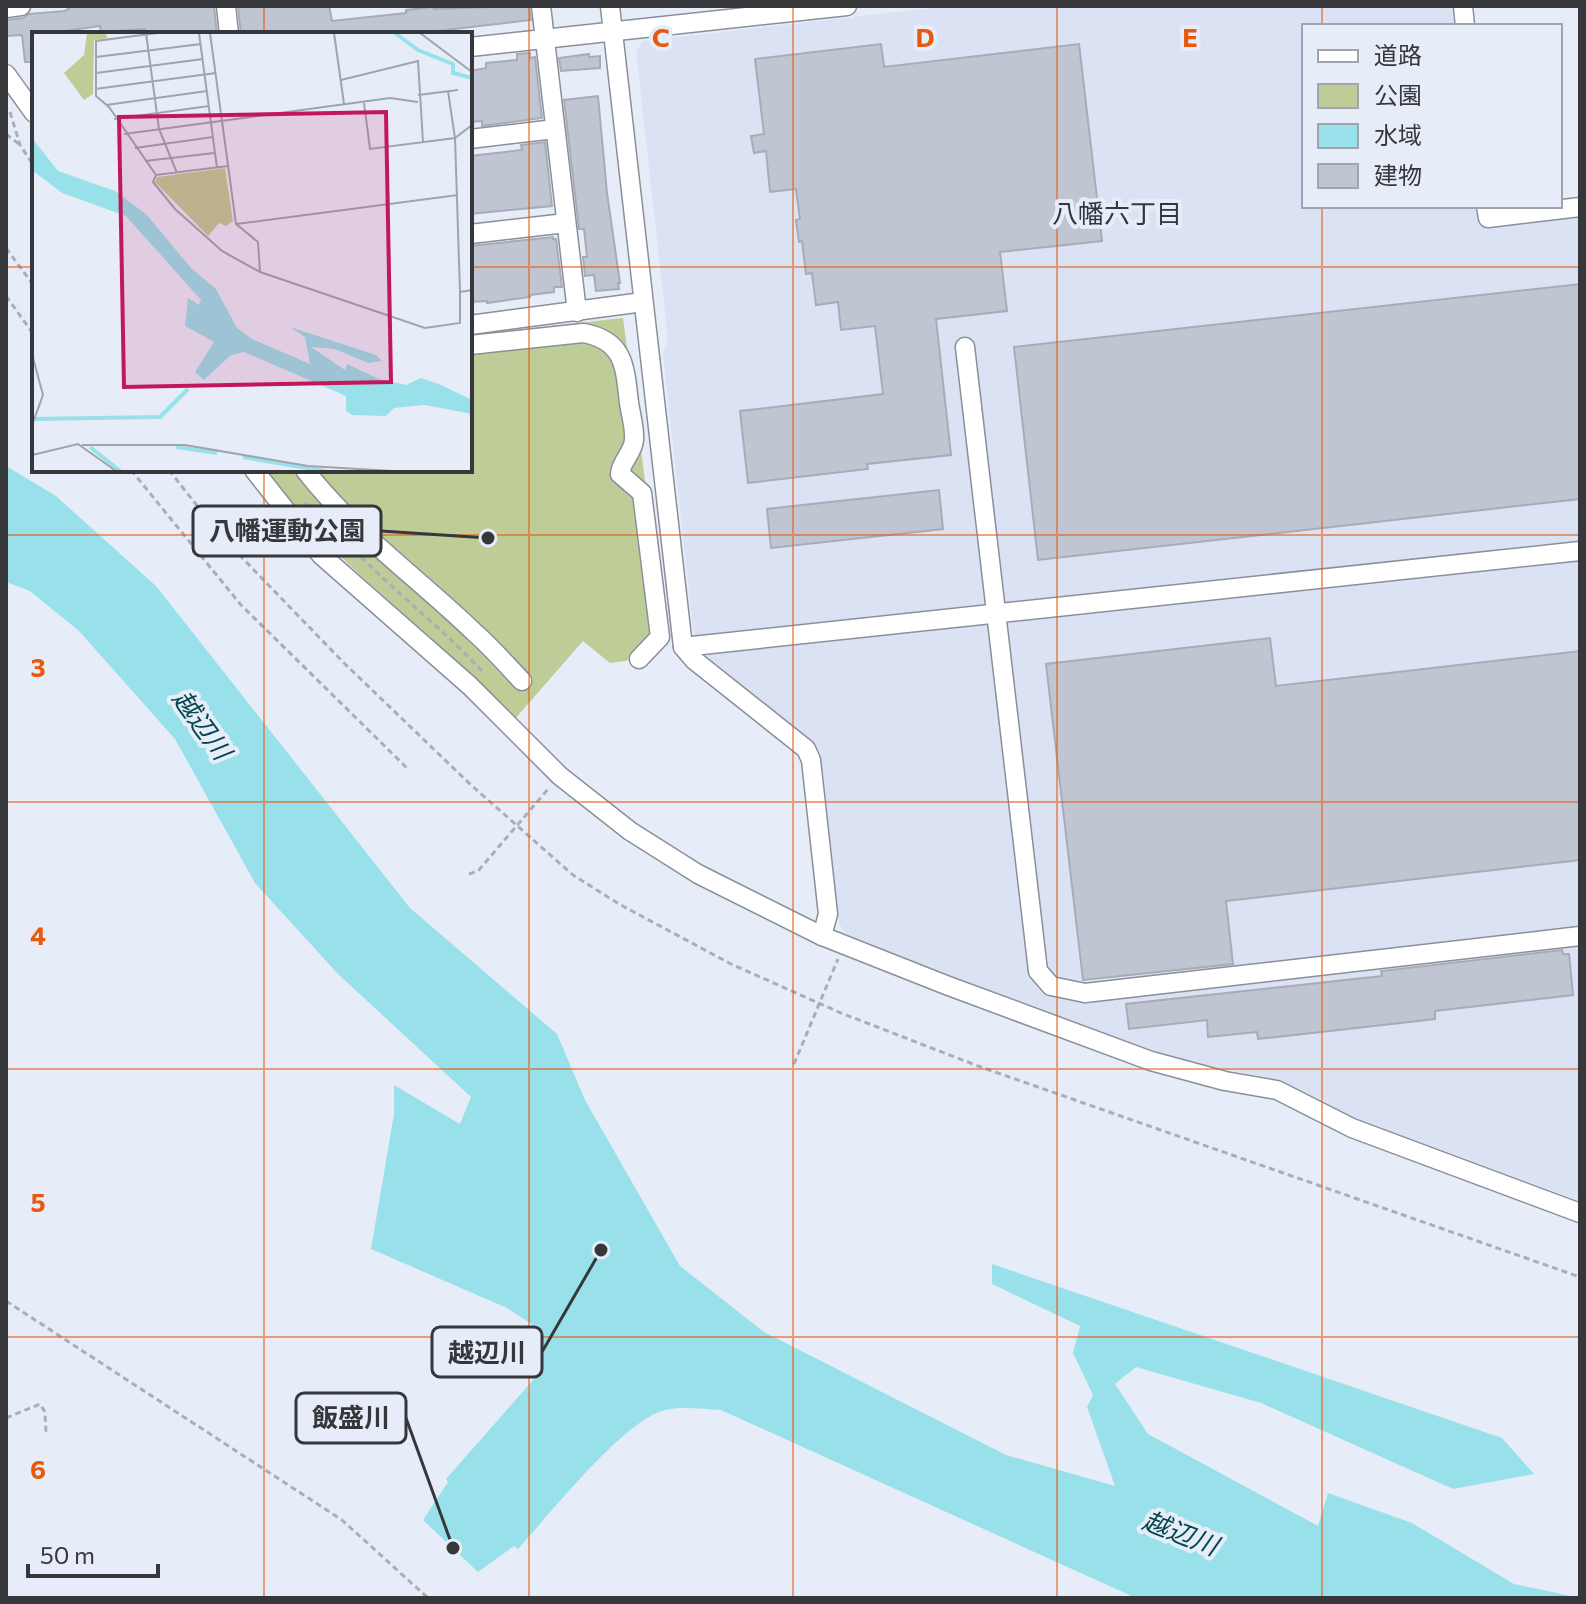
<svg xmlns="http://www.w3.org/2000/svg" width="1586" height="1604" font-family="Commissioner,'Noto Sans JP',sans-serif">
  <rect width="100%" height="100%" fill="#e7edf8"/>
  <path fill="#dae2f4" d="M949,6H1457L1459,26H1304V206H1481L1484,226L1580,215V1201L1355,1118L1281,1080L1213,1067L1153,1052L999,994L848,935L839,924L821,755L814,744L695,646L663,355L668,339L636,52L643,41Z"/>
  <path fill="#becc97" d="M623,318L665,628L626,661L610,663L583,641L514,720C489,695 466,668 439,645C378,590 312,537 264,470H470V335Z"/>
  <path fill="#98e1ea" d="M6,466L56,496L156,586L410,908L557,1034L585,1100L680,1266L764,1332L1006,1455L1115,1486L1087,1407L1093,1395L1073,1353L1080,1326L992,1284V1264L1502,1438L1534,1474L1453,1489L1261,1403L1136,1367L1115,1384L1148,1434L1318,1526L1328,1493L1412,1523L1514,1584L1580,1598H1136L721,1410C703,1409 682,1406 665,1410C624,1420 549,1515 518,1549L514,1546L478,1572L423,1520L448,1482L446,1479L541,1371L544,1349L533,1325L507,1308L371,1249L394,1114V1085L460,1124L471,1097L338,974L255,883L175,739L79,631L30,591L6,582Z"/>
  <g fill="#c0c6d1" stroke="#a7acb7" stroke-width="2">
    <path d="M72,6H214L217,34H145V29L101,32L100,26L58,32V34H34V62H25L22,35L7,36L6,20L23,18L29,14L65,11Z"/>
    <path d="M238,6H329L332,21L406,13V10L433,7L434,9L529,6L531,20L411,34H241Z"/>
    <path d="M881,44L884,67L1079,44L1102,241L1000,252L1007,311L936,319L951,455L867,464L868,469L748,483L740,411L883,394L875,326L841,330L838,302L816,305L812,273L806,274L802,241L799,242L796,220L800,219L796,189L770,192L766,151L754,153L751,136L764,134L755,59Z"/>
    <path d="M530,53V58L535,57L542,118L482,126V121L470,122V71L486,68V63L517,60V54Z"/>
    <path d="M589,54V57L600,56V68L561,71L559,58Z"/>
    <path d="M598,96L607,193L620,283H618L619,289L596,291L594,275L585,276L583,257H587L584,229H579L564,100Z"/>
    <path d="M545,142L552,206L470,214V156L522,150L521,145Z"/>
    <path d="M553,237V239H556L562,287H554V292L530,295V297L487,303V301L472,302L470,246Z"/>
    <path d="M1580,284V499L1038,560L1014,347Z"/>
    <path d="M939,490L943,529L771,548L767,509Z"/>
    <path d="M1270,638L1276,686L1580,651V860L1226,901L1233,964L1083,980L1046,664Z"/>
    <path d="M1562,950L1563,954H1569L1573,995L1435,1011V1019L1258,1039L1257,1032L1208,1037L1207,1020L1129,1029L1126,1004L1382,976L1381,971Z"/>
  </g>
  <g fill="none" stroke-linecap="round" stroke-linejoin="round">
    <defs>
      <g id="minor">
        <path d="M226,6L229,34"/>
        <path d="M541,6L577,312"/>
        <path d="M610,6L683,647L694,660L806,749L811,760L828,914L822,936"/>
        <path d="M1463,6L1465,26"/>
        <path d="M6,8L21,6"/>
        <path d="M470,47L847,6"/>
        <path d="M6,74L34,113"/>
        <path d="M470,139L555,129"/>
        <path d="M1486,206L1488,218L1580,207"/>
        <path d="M470,234L566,223"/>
        <path d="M470,325L643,302"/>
        <path d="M470,345L583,333C625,340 625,368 629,403C631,415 635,429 634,440C633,453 621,461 620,474L642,493L660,637L639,659"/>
        <path d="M965,347L1038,971L1051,986L1085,993L1580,936"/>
        <path d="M254,470L321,555L470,686L560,776L630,831L698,874L822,936L946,985L1151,1061L1225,1081L1277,1090L1352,1128L1580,1213"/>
        <path d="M305,470C353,532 418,578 474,632C491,647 506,664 522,681"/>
        <path d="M683,647L1580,551"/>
      </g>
    </defs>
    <use href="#minor" stroke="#8a8f9a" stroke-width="21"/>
    <g stroke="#a9aeb7" stroke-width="3" stroke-dasharray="6 4" stroke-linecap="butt">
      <path d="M10,112L20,145L34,166"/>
      <path d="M6,134L20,145"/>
      <path d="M6,248L34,286"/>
      <path d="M6,296L34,335"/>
      <path d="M131,470L241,605L407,768"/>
      <path d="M169,470L220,535L344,663L471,785L573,875L619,904L731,964L841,1013L978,1066L1580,1277"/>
      <path d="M305,503L331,528"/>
      <path d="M354,550C395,592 442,628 482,671"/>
      <path d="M469,874L478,871L549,788"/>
      <path d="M794,1064L838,959"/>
      <path d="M6,1301L342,1520L428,1598"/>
      <path d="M6,1418L40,1404L45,1412L46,1433"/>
    </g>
    <use href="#minor" stroke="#fff" stroke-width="18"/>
  </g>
  <path fill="none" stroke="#e8590c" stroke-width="2" stroke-opacity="0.55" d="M264,6V34M529,6V1598M793,6V1598M1057,6V1598M1322,6V26M1322,206V1598M6,267H34M470,267H1580M264,470V1598M6,535H1580M6,802H1580M6,1069H1580M6,1337H1580"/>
  <g text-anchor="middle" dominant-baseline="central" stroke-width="8" stroke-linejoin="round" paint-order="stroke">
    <g font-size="26" fill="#333840" stroke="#e7edf8">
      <text x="1117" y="212">八幡六丁目</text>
    </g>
    <g font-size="26" font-style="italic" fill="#03484f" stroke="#e7edf8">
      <text transform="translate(203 724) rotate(54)">越辺川</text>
      <text transform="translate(1181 1532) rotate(21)">越辺川</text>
    </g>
  </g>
  <g transform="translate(32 32)">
    <rect width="440" height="440" fill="#e7edf8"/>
    <path d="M55,1H74L75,6L62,8L61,62L52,68L32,41L52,23ZM193,136L201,189L194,194L187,191L176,204L123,150L125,145Z" fill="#becc97"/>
    <path d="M0,106L26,139L83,159L115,183L159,236L184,257L205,296L220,307L278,332L273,305L258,295L344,323L350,329L336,331L303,317L279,315L313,338L315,332L347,347L374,353L389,346L407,352L440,368V382L393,373L362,376L354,384L320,383L314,379V364L212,320L199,323L172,348L163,340L182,310L153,294L156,266L167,273L169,268L94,184L30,161L0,138Z" fill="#98e1ea"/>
    <path fill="none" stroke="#98e1ea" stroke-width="4" d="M363,1L386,18L421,32V41L440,46M0,387L128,385L156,357M58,415L88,439M144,415L185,421M211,425L293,439"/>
    <path fill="none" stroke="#a0a4ac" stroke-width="2" d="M114,1L127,97L145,141M126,1L64,9V64L77,75L124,143L196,134M167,1L185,136M178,1L204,192L226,210L228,240M302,1L312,72M388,1L440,40M64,25L169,12M64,41L171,27M309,48L386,29L391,110M63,57L184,41M416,59L423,106L428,260L440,258M386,63L426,58M332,71L338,117L423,106L440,93M74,73L175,59M82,87L177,74M92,102L358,66L386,70M103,116L181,105M113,129L182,121M124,143L121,150L143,177L190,219L228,240L393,296L428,291V260M204,192L426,163M0,322L11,363L0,393M50,413H153L276,434L361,439M0,423L46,412L84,439"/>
    <path fill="#c2185b" fill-opacity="0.15" stroke="#c2185b" stroke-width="4" d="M354,80L359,350L92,355L87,85Z"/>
    <rect width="440" height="440" fill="none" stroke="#35373b" stroke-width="4"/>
  </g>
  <g font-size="26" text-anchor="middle" font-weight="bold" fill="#e8590c" stroke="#e7edf8" stroke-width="8" stroke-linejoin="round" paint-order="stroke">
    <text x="661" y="47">C</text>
    <text x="925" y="47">D</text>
    <text x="1190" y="47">E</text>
    <text x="38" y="677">3</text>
    <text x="38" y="945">4</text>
    <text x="38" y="1212">5</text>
    <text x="38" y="1479">6</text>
  </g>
  <path fill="none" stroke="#35373b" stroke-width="3" d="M488 538L381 531M601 1250L542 1352M453 1548L406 1418"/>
  <g fill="#35373b" stroke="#e7edf8" stroke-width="3">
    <circle cx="488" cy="538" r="8"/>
    <circle cx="601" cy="1250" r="8"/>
    <circle cx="453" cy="1548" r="8"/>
  </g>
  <g fill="#e7edf8" stroke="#35373b" stroke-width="3">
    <rect x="193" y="506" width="188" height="50" rx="8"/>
    <rect x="432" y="1327" width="110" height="50" rx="8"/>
    <rect x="296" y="1393" width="110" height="50" rx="8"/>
  </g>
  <g font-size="26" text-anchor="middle" font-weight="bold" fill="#35373b">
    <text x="287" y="540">八幡運動公園</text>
    <text x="487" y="1362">越辺川</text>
    <text x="351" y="1427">飯盛川</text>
  </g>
  <rect width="1586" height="1604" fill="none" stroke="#35373b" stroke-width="16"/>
  <rect x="1302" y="24" width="260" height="184" fill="#e7edf8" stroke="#a0a4ac" stroke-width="2"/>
  <rect x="1318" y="50" width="40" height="12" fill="#ffffff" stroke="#a0a4ac" stroke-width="2"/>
  <text x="1374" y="64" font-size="24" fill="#35373b">道路</text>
  <rect x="1318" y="84" width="40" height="24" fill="#becc97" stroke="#a0a4ac" stroke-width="2"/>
  <text x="1374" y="104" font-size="24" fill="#35373b">公園</text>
  <rect x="1318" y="124" width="40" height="24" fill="#98e1ea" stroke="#a0a4ac" stroke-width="2"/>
  <text x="1374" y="144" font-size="24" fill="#35373b">水域</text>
  <rect x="1318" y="164" width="40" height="24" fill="#c0c6d1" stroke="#a0a4ac" stroke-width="2"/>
  <text x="1374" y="184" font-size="24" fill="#35373b">建物</text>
  <path d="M28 1564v12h130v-12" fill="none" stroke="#35373b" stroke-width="4"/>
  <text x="40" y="1564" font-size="24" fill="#35373b" stroke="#e7edf8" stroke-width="6" paint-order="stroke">50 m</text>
</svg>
